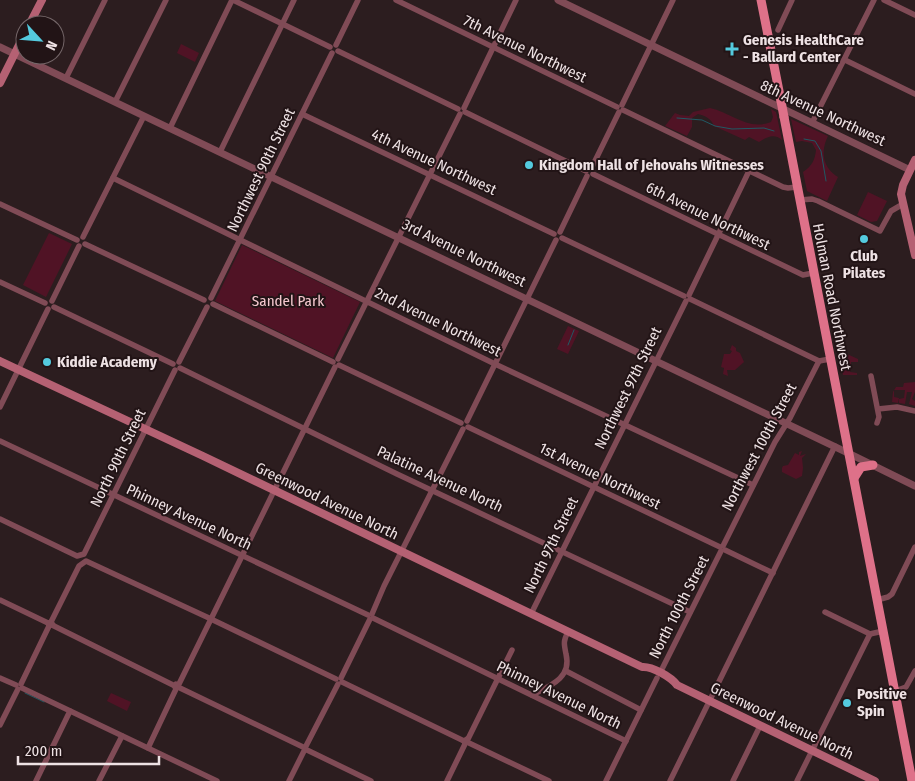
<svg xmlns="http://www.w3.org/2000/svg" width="915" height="781" font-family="'Fira Sans Condensed',sans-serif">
  <rect width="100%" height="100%" fill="#2c1d1f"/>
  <g fill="#501325">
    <path d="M181,44L199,53L195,62L177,53Z"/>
    <path d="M710,108C732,113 748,131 771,122L773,117L771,109L776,112L782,140C774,133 767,137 759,142L749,137L745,140L714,126C711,118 705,116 698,114L692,118V127L687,136L665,126L675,113L680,115L689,116L693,112Z"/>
    <path d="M791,119L828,136C820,152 823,168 838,177L827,201L807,191L803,172C812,166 815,160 816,150L812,143L802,141L796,142Z"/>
    <path d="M868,192L887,201L877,221L871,222L857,215Z"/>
    <path d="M49,233L72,244L46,297L23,285Z"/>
    <path d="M242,245L360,302L333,358L215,301Z"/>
    <path d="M568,326L579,331L568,354L557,349Z"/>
    <path d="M732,345L736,348V351L740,353L744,362L735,370H727L728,376L723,374L724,368L721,367L724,354H730L732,351L730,350Z"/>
    <path d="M847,354L858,359V362H851L850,372L857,373V375H843L841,366Z"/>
    <path d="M915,382V392L912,399L915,401V406L909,404L912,392H907L905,404L899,403V399L904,398L905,390H894V397L899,398L898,403L892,402L893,392L896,387H903L904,383Z"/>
    <path d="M802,451L800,456L806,454L802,458L803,468L802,476L796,479L782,472V468L783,466L788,465L795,453L799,455V452Z"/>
    <path d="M111,693L131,702L127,711L107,701Z"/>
  </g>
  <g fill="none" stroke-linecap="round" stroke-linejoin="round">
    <g stroke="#205a64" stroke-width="1">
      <path d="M677,118L702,120L715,126L732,129L764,128L774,131"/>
      <path d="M804,139L815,141L821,151L826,181"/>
      <path d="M568,345L574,330"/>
      <path d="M25,693L44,702"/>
    </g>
    <g stroke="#804b56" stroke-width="5.5">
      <path d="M233,0L330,47"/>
      <path d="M396,0L617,107"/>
      <path d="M884,0L915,15"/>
      <path d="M778,30L792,0"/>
      <path d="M336,45L358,0"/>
      <path d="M338,51L458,109"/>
      <path d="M845,60L915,94"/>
      <path d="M66,78L105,0"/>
      <path d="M115,102L166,0"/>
      <path d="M622,105L673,0"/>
      <path d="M464,108L516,0"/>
      <path d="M623,110L783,187L788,188L797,187"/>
      <path d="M465,112L586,171"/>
      <path d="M302,114L554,234"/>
      <path d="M812,123L874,0"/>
      <path d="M170,128L232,0"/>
      <path d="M220,152L294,0"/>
      <path d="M591,169L619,112"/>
      <path d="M593,174L803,275L813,273"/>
      <path d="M113,178L495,364L753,485"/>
      <path d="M800,200L812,199L818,201L880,231L891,211L903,204"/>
      <path d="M0,204L77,240"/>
      <path d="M560,232L587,176"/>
      <path d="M83,237L144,116"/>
      <path d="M562,238L684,296"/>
      <path d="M85,244L204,300"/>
      <path d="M0,282L45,303"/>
      <path d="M689,295L749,171"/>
      <path d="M211,298L332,53"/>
      <path d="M690,299L819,361L830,359"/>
      <path d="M52,301L79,246"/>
      <path d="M213,304L333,362"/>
      <path d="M54,307L173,364"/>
      <path d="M338,359L460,114"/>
      <path d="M179,362L207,307"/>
      <path d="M339,365L461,423"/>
      <path d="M180,368L397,474L690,612"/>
      <path d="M871,376L879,417L877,423"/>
      <path d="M0,407L48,309"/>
      <path d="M878,409L897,407L915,411"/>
      <path d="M467,421L556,240"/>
      <path d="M468,427L720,547"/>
      <path d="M0,441L368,615"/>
      <path d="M0,519L77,556L84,554L175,370"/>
      <path d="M723,546L775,442L790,418L819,361"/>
      <path d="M725,550L773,573"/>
      <path d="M0,600L48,623"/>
      <path d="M877,600L888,597L892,594L915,547"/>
      <path d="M825,612L870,634"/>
      <path d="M372,614L384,586L463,429"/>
      <path d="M531,614L686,301"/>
      <path d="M212,617L335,367"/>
      <path d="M373,618L626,741"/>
      <path d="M213,620L336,679"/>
      <path d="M51,622L79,566L86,561L209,618"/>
      <path d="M52,625L175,686"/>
      <path d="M566,671L641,710"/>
      <path d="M660,673L721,551"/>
      <path d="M0,678L16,685"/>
      <path d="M341,678L370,619"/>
      <path d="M342,682L464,741"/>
      <path d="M21,684L49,626L48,623L51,622L53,625"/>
      <path d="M179,684L210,621"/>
      <path d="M22,688L217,781"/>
      <path d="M180,688L303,747"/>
      <path d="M895,691L906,687L915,671"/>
      <path d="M532,695C550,686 572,678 566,654C564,644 563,641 568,632"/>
      <path d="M0,725L18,689"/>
      <path d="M468,739L512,650"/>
      <path d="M469,743L549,781"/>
      <path d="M306,746L338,684"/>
      <path d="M148,748L176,689L175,687L176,684"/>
      <path d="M307,750L371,781"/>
      <path d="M36,781L70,711"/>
      <path d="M99,781L122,736"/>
      <path d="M289,781L304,751"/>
      <path d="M447,781L465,744L464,741L467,739"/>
      <path d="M606,781L657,678"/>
      <path d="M670,781L835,446"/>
      <path d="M733,781L760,726"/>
      <path d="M797,781L870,634L883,631"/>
    </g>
    <g stroke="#804b56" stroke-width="7">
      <path d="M558,0L910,170"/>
      <path d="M0,47L848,453L915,486"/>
    </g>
    <g stroke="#b56173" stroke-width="8">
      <path d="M29,25L42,0"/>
      <path d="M0,83L25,33"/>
      <path d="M915,160L903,185L901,194L915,255"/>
      <path d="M0,361L203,456L642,667C652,666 671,677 677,685L875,781"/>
    </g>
    <g stroke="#de7189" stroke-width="9">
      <path d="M761,0L781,101"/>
      <path d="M784,117L912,781"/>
      <path d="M854,478L861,467L873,465"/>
    </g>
    <path stroke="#de7189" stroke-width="9" d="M781,101L784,117"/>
  </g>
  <g fill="#54cade" stroke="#221416" stroke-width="2">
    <path d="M729.5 41.5h5v5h5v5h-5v5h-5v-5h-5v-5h5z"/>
    <circle cx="529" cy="165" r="5"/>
    <circle cx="864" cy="239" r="5"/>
    <circle cx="47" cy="362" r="5"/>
    <circle cx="847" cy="703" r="5"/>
  </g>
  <g text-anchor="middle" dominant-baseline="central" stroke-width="4" stroke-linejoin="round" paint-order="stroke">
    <g font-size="15" font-weight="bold" fill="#eee2e4" stroke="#221416" text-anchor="start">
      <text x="743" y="40">Genesis HealthCare<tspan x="743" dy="17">- Ballard Center</tspan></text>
      <text x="539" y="165">Kingdom Hall of Jehovahs Witnesses</text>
      <text x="864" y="256" text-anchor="middle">Club<tspan x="864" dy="17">Pilates</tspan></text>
      <text x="57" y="362">Kiddie Academy</text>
      <text x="857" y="694">Positive<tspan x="857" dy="17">Spin</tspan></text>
    </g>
    <g font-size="15" fill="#eee2e4" stroke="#221416">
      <text transform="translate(525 49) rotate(26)">7th Avenue Northwest</text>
      <text transform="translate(823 113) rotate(25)">8th Avenue Northwest</text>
      <text transform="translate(434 162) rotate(25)">4th Avenue Northwest</text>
      <text transform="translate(261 170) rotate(-64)">Northwest 90th Street</text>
      <text transform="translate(708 216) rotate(26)">6th Avenue Northwest</text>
      <text transform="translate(464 253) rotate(26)">3rd Avenue Northwest</text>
      <text transform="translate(832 297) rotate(79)">Holman Road Northwest</text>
      <text transform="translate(438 322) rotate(26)">2nd Avenue Northwest</text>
      <text transform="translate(628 388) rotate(-64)">Northwest 97th Street</text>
      <text transform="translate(759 447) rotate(-62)">Northwest 100th Street</text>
      <text transform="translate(118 458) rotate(-64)">North 90th Street</text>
      <text transform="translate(600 476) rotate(26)">1st Avenue Northwest</text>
      <text transform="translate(440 479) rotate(25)">Palatine Avenue North</text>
      <text transform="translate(327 501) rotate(26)">Greenwood Avenue North</text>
      <text transform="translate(189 517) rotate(25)">Phinney Avenue North</text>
      <text transform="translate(551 545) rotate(-64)">North 97th Street</text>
      <text transform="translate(679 607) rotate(-63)">North 100th Street</text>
      <text transform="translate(559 695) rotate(26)">Phinney Avenue North</text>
      <text transform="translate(782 721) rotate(26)">Greenwood Avenue North</text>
    </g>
    <g font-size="15" fill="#f4c7ce" stroke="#221416">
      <text x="288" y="301">Sandel Park</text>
    </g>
  </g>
  <g transform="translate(40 40) rotate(116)"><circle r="24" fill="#221416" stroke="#746668"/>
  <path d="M0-4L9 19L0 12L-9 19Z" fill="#54cade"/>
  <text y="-8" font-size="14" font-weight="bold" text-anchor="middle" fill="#eee2e4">N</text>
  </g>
  <path d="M18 756v8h141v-8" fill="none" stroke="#eee2e4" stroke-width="2.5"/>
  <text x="25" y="756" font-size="15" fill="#eee2e4" stroke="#221416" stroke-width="4" paint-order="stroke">200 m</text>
</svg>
